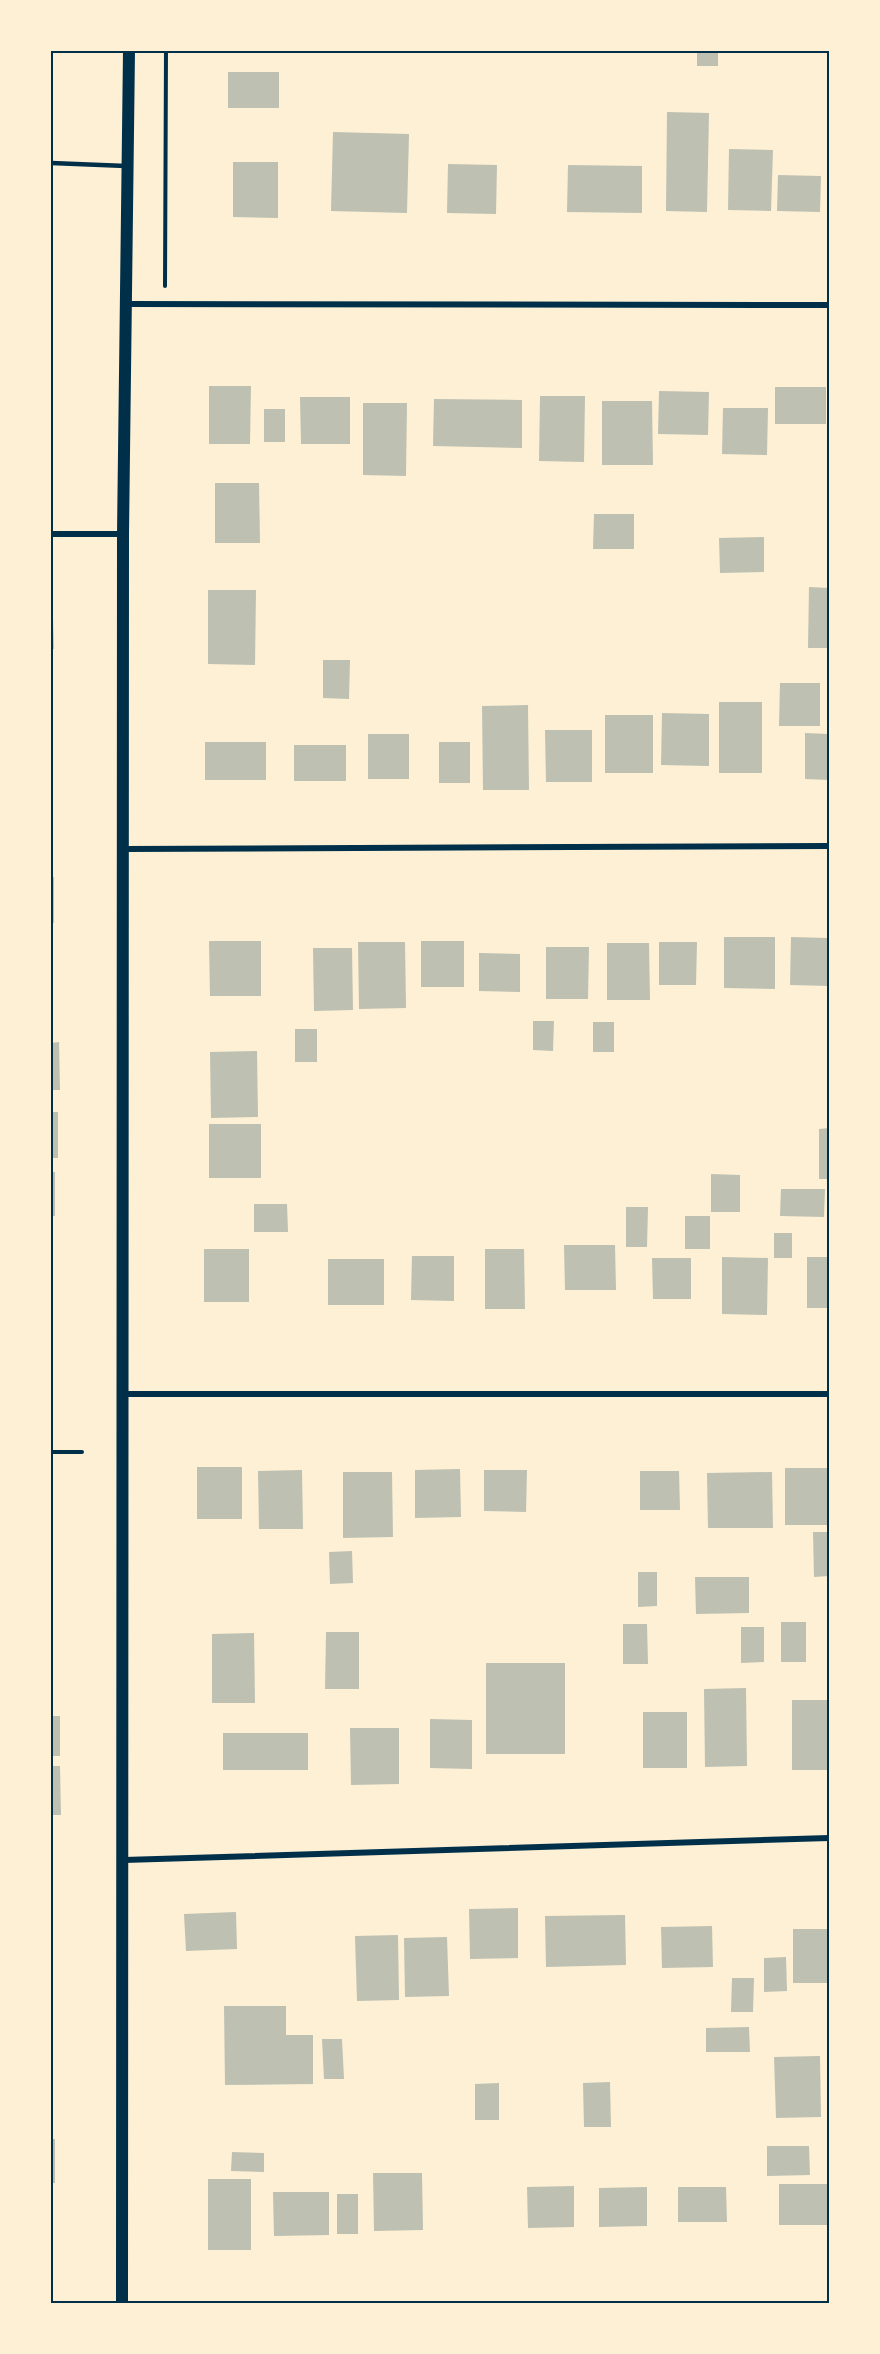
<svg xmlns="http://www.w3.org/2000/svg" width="880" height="2354" font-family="'PT Sans',sans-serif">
  <rect width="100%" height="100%" fill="#fdf0d5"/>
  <g fill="#bec0b2">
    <rect x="697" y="51" width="21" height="15"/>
    <rect x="228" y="72" width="51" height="36"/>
    <path d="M667,112L709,113L707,212L666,211Z"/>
    <path d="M333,132L409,134L407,213L331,211Z"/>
    <path d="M729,149L773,150L771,211L728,210Z"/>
    <path d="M233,162H278V218L233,217Z"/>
    <path d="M448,164L497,165L496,214L447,213Z"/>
    <path d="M568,165L642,166V213L567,212Z"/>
    <path d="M778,175L821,176L820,212L777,211Z"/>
    <path d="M209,386H251L250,444H209Z"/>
    <rect x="775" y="387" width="51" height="37"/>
    <path d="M659,391L709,392L708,435L658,434Z"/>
    <path d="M540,396H585L584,462L539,461Z"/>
    <path d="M300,397H350V444H301Z"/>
    <path d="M434,399L522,400V448L433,446Z"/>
    <path d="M602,401H652L653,465H602Z"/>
    <path d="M363,403H407L406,476L363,475Z"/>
    <path d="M723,408H768L767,455L722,454Z"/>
    <rect x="264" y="409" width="21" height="33"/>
    <path d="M215,483H259L260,543H215Z"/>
    <path d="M594,514H634V549H593Z"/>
    <path d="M764,537V572L720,573L719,538Z"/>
    <path d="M809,587L829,588V648H808Z"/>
    <path d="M208,590H256L255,665L208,664Z"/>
    <path d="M51,619H53L54,649H51Z"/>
    <path d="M323,660H350L349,699L323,698Z"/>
    <path d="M780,683H820V726H779Z"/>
    <rect x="719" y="702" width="43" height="71"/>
    <path d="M528,705L529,790H483L482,706Z"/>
    <path d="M662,713L709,714V766L661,765Z"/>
    <rect x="605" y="715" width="48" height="58"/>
    <path d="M545,730H592V782H546Z"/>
    <path d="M805,733L829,734V780L805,779Z"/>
    <rect x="368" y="734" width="41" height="45"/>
    <rect x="205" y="742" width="61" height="38"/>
    <rect x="439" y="742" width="31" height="41"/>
    <rect x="294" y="745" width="52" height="36"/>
    <rect x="51" y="877" width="3" height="46"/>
    <path d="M724,937H775V989L724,988Z"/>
    <path d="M791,937L829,938V986L790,985Z"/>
    <path d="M209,941H261V996H210Z"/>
    <rect x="421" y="941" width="43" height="46"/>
    <path d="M358,942H405L406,1008L359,1009Z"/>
    <path d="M659,942H697L696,985H659Z"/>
    <path d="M607,943H649L650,1000H607Z"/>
    <path d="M546,947H589L588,999H546Z"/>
    <path d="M313,948H352L353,1010L314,1011Z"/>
    <path d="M479,953L520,954V992L479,991Z"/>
    <path d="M533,1021H554L553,1051L533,1050Z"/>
    <rect x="593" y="1022" width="21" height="30"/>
    <rect x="295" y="1029" width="22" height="33"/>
    <path d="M59,1042L60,1090H51V1043Z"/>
    <path d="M257,1051L258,1117L211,1118L210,1052Z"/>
    <rect x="51" y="1112" width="7" height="46"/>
    <rect x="209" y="1124" width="52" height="54"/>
    <path d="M829,1128V1179H819V1129Z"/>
    <rect x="51" y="1172" width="4" height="44"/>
    <path d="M711,1174L740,1175V1212H711Z"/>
    <path d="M781,1189H825L824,1217L780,1216Z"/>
    <path d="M254,1204H287L288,1232H254Z"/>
    <path d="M626,1207H648L647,1247H626Z"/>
    <rect x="685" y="1216" width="25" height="33"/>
    <rect x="774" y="1233" width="18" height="25"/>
    <path d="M564,1245H615L616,1290H565Z"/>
    <rect x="204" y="1249" width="45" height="53"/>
    <path d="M485,1249H524L525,1309H485Z"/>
    <path d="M412,1256H454V1301L411,1300Z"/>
    <path d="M722,1257L768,1258L767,1315L722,1314Z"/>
    <rect x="807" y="1257" width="22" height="51"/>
    <path d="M652,1258H691V1299H653Z"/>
    <rect x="328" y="1259" width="56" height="46"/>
    <rect x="197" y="1467" width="45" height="52"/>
    <rect x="785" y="1468" width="44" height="57"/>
    <path d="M460,1469L461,1517L415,1518V1470Z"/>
    <path d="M302,1470L303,1529H259L258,1471Z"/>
    <path d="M484,1470H527L526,1512L484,1511Z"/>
    <path d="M640,1471H679L680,1510H640Z"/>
    <path d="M343,1472H392L393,1537L343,1538Z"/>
    <path d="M772,1472L773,1528H708L707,1473Z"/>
    <path d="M813,1532H829V1576L814,1577Z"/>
    <path d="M352,1551L353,1583L330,1584L329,1552Z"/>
    <path d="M638,1572H657V1606L638,1607Z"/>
    <path d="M695,1577H749V1613L696,1614Z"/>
    <rect x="781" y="1622" width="25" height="40"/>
    <path d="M623,1624H647L648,1664H623Z"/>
    <path d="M741,1627H764V1662L741,1663Z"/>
    <path d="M326,1632H359V1689H325Z"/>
    <path d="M254,1633L255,1703H212V1634Z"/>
    <rect x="486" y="1663" width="79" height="91"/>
    <path d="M746,1688L747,1766L705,1767L704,1689Z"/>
    <rect x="792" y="1700" width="37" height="70"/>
    <rect x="643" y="1712" width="44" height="56"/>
    <rect x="51" y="1716" width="9" height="40"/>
    <path d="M430,1719L472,1720V1769L430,1768Z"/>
    <path d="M350,1728H399V1784L351,1785Z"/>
    <rect x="223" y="1733" width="85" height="37"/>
    <path d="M51,1766H60L61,1815H51Z"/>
    <path d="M518,1908V1958L470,1959L469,1909Z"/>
    <path d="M236,1912L237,1949L186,1951L184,1914Z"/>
    <path d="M625,1915L626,1965L546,1967L545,1916Z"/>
    <path d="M712,1926L713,1967L662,1968L661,1927Z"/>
    <rect x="793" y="1929" width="36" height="54"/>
    <path d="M398,1935L399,2000L357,2001L355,1936Z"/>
    <path d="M447,1937L449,1996L405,1997L404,1938Z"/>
    <path d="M786,1957L787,1991L764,1992V1958Z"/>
    <path d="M732,1978H754L753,2012H731Z"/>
    <path d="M224,2006H286V2035H313V2084L225,2085Z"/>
    <path d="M749,2027L750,2052H706V2028Z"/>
    <path d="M322,2039H342L344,2079H324Z"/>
    <path d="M820,2056L821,2117L776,2118L774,2057Z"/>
    <path d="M610,2082L611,2127H584L583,2083Z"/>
    <path d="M499,2083V2120H475V2084Z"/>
    <rect x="51" y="2139" width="4" height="44"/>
    <path d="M767,2146H809L810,2175L767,2176Z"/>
    <path d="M232,2152L264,2153V2172L231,2171Z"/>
    <path d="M373,2173H422L423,2230L374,2231Z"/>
    <rect x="208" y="2179" width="43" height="71"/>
    <rect x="779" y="2184" width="50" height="41"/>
    <path d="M574,2186V2227L528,2228L527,2187Z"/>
    <path d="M647,2187V2226L599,2227V2188Z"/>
    <path d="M678,2187H726L727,2222H678Z"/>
    <path d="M273,2192H329V2235L274,2236Z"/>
    <rect x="337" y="2194" width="21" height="40"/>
  </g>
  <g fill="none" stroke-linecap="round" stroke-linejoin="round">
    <g stroke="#003049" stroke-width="4">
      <path d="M165,286L166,51"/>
      <path d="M51,1452H82"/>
    </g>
    <path stroke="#003049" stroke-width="4.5" d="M51,163L126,166"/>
    <g stroke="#003049" stroke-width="6">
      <path d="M126,304L829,305"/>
      <path d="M51,534H123"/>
      <path d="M125,849L829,846"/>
      <path d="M123,1394H829"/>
      <path d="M124,1860L829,1838"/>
    </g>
    <path stroke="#003049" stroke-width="12" d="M122,2303L123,534L129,51"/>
  </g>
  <rect width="880" height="2354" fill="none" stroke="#fdf0d5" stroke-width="105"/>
  <rect x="52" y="52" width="776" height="2250" fill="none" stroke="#003049" stroke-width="2"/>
</svg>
